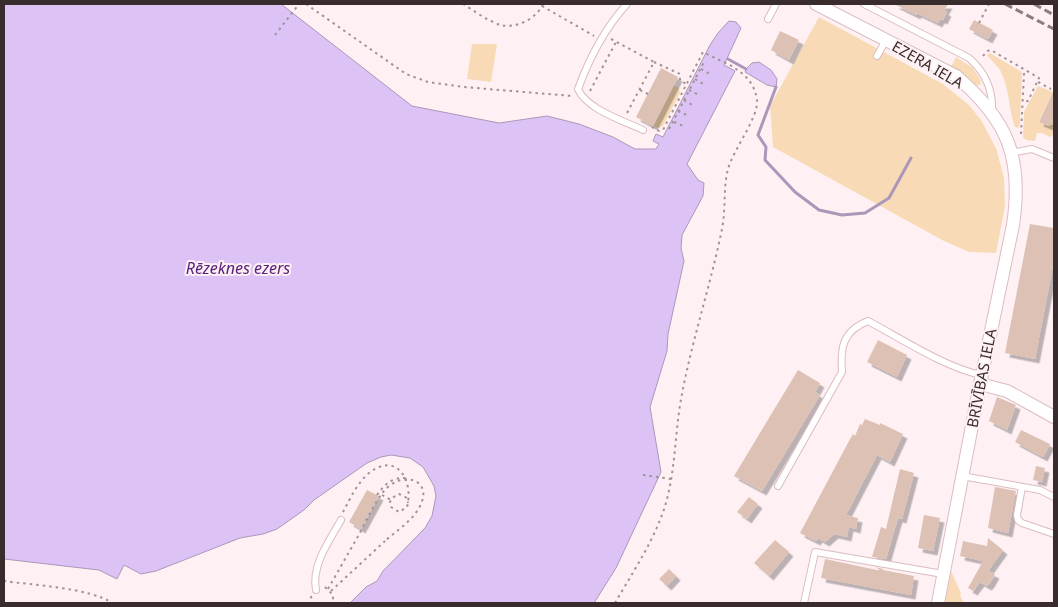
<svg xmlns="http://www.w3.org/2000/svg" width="1058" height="607" font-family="'Noto Sans',sans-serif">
  <defs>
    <filter id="shadow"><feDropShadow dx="4.5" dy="4.5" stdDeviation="0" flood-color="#0004"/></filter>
  </defs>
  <rect width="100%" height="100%" fill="#fff1f3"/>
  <g fill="#f8dbb6">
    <path d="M819,17L943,84L969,105L981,120L996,148L1004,178L1005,206L996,253L969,252L944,241L773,147L770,106Z"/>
    <path d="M472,44H497L491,82L467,79Z"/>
    <path d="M990,53L1022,72L1020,124L1018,128L1015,127C1008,109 1010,88 1000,70C996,65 991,60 987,55Z"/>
    <path d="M956,57L973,68L981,81L980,85H976L951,67Z"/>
    <path d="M673,85L679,88L680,93L663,126L659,128L653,126Z"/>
    <path d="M1038,86L1053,92L1039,121L1048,126L1050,124L1054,125V134L1050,137L1042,133H1037L1035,141L1026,140L1023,137L1024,112Z"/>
    <path d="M950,569L961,593L960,595L964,603H945Z"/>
  </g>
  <g fill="#ddc3f5" stroke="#ac96b9">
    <path d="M4,4H281L412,106L499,123L547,116L579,124L613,137L635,149H656L659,144L653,141L656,134L663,137L710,45L718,33L729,21L736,22L741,28L724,65L735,71L687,164L698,180L704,183L703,196L682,235L681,248L684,261L668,334L667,351L650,407L661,472L616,568L594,603H350L366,587L377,581L383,571L425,528L432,516L436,496L434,486L423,467L410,458L391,455L381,457L367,463L314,500L304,510L277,529L263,534L240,538L156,571L141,574L124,565L117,579L99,570L4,559Z"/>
    <path d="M759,62L771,70L777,79L776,87L767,85L745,72L746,69L752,63Z"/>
  </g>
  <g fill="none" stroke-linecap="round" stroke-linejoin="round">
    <g stroke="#ac96b9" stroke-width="3">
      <path d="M728,59L746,69"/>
      <path d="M776,87L758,135L766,147L765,160L795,192L819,210L842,215L865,213L889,198L911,158"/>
    </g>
  </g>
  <g fill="#ddc1b5" filter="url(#shadow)">
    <path d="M894,4H948L944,11L947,12L943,20L940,19L938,23L917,13L916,15Z"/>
    <path d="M974,20L993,30L988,39L969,29Z"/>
    <path d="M780,31L799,40L789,60L771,50Z"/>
    <path d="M661,68L678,77L653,126L636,117Z"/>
    <path d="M1054,90V125L1050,124L1049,126L1039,122Z"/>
    <path d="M1030,224L1054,228V260L1035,359L1005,353Z"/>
    <path d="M878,340L907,355L897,377L867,362Z"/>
    <path d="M798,370L820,383L815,392L820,395L762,491L734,476Z"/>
    <path d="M997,397L1016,405L1007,430L989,421Z"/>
    <path d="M865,419L880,425V423L903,434L890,462L877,455L846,515L858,518L856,529L849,527L847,537L834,534L825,542L818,538L816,541L800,533L849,441L853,434L855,436L860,424L862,425Z"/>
    <path d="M1021,430L1050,444L1043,457L1015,442Z"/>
    <path d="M1036,466L1045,468L1042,482L1033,480Z"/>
    <path d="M900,469L914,473L902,519L898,518L886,559L872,557L881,527L886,529Z"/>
    <path d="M995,487L1016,491L1008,533L988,528Z"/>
    <path d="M367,490L379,496L361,529L349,522Z"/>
    <path d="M749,497L758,504L747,519L737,512Z"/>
    <path d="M924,515L940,518L933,551L918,548Z"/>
    <path d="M988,538L1003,550L988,571L995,574L990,583L987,586L980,582L973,591L968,588L983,561L960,556L963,541L987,546Z"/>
    <path d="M775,540L789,552L769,576L754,563Z"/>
    <path d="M825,559L877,570H880L875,567L883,569V570L914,576L911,595L821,578Z"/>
    <path d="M669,569L676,576L667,586L659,579Z"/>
  </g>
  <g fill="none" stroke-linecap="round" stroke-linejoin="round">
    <defs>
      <g id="lane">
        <path d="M627,4C606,27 589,59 578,89C586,109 624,121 643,130"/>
        <path d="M864,4L969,58C985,72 993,89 992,111"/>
        <path d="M768,19L776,4"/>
        <path d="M877,56L886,40"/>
        <path d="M1011,153L1032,149L1054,158"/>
        <path d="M962,476L1040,490L1054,497"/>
        <path d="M778,486L842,372C840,347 843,331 868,321C902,339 944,367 981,375"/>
        <path d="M1022,487L1017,515L1018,520L1022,523L1054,534"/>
        <path d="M316,590C311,565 330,540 341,520"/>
        <path d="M804,603L815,552L943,574"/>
      </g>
      <g id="street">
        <path d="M816,4L956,76C1008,120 1023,158 1013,225L980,384L938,603"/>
        <path d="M980,384L1007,391L1054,417"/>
      </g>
    </defs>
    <use href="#lane" stroke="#dbbcbf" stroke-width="8"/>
    <use href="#street" stroke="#dbbcbf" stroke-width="14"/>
    <g stroke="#a19395" stroke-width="2" stroke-dasharray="2.5 4" stroke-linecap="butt">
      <path d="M306,4L406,74L428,82L464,87L572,96"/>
      <path d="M463,4C473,10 489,22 501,25C517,29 537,18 543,4"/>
      <path d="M542,6L594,36"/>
      <path d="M979,23L989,4"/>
      <path d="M275,35L299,4"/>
      <path d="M1054,35V36"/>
      <path d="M611,39L654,62L626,115"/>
      <path d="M983,56L987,51L991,50L1039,78L1028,101L1023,102"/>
      <path d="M654,62L680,74V81L687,84"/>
      <path d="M701,69L710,74"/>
      <path d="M695,79L705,85"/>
      <path d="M1038,82L1051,89"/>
      <path d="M640,90L648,94"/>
      <path d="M689,90L699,95"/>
      <path d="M590,91L616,42"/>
      <path d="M684,100L694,106"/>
      <path d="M678,111L689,116"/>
      <path d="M674,122L683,126"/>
      <path d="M669,129L704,62"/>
      <path d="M1021,134L1024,74L1026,70"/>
      <path d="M643,475L671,479"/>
      <path d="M377,495C384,485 392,477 406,478"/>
      <path d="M382,495L391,500"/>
      <path d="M343,512C350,499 357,483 369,473C397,451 414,481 407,507L399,512L391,507L390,502L392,498L399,494L407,498L408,503"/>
      <path d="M4,581C31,585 91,588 112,603"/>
      <path d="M325,587L333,595V603"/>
      <path d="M328,589L357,538"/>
      <path d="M331,591L385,541"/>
      <path d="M311,596L312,603"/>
      <path d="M615,603C630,577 649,548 660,520C675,484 674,444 680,405C690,346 710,288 722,229C726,209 723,188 728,169C733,150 759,117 757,100C753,71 726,64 703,52L663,130L659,131L652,127"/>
    </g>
    <use href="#lane" stroke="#fff" stroke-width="6"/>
    <use href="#street" stroke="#fff" stroke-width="12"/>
    <g stroke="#8b7e80" stroke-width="3" stroke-dasharray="8 4" stroke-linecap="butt">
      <path d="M1005,4L1054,29"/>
      <path d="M1034,4L1054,15"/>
    </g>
    <path stroke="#a19395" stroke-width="2" stroke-dasharray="2.5 4" stroke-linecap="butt" d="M357,538C365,524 374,503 384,491C403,469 435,480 419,508C411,522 396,531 385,541"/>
  </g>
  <g text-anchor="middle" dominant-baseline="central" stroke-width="4" stroke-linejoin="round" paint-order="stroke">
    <g font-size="15" fill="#382c2d" stroke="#fff1f3">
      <text transform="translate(928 64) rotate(30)">EZERA IELA</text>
      <text transform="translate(981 378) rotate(-79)">BRĪVĪBAS IELA</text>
    </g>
    <g font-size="16" font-style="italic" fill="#59217e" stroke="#fff1f3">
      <text x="238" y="268">Rēzeknes ezers</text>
    </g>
  </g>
  <rect width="1058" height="607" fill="none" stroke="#382c2d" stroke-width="10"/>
</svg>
